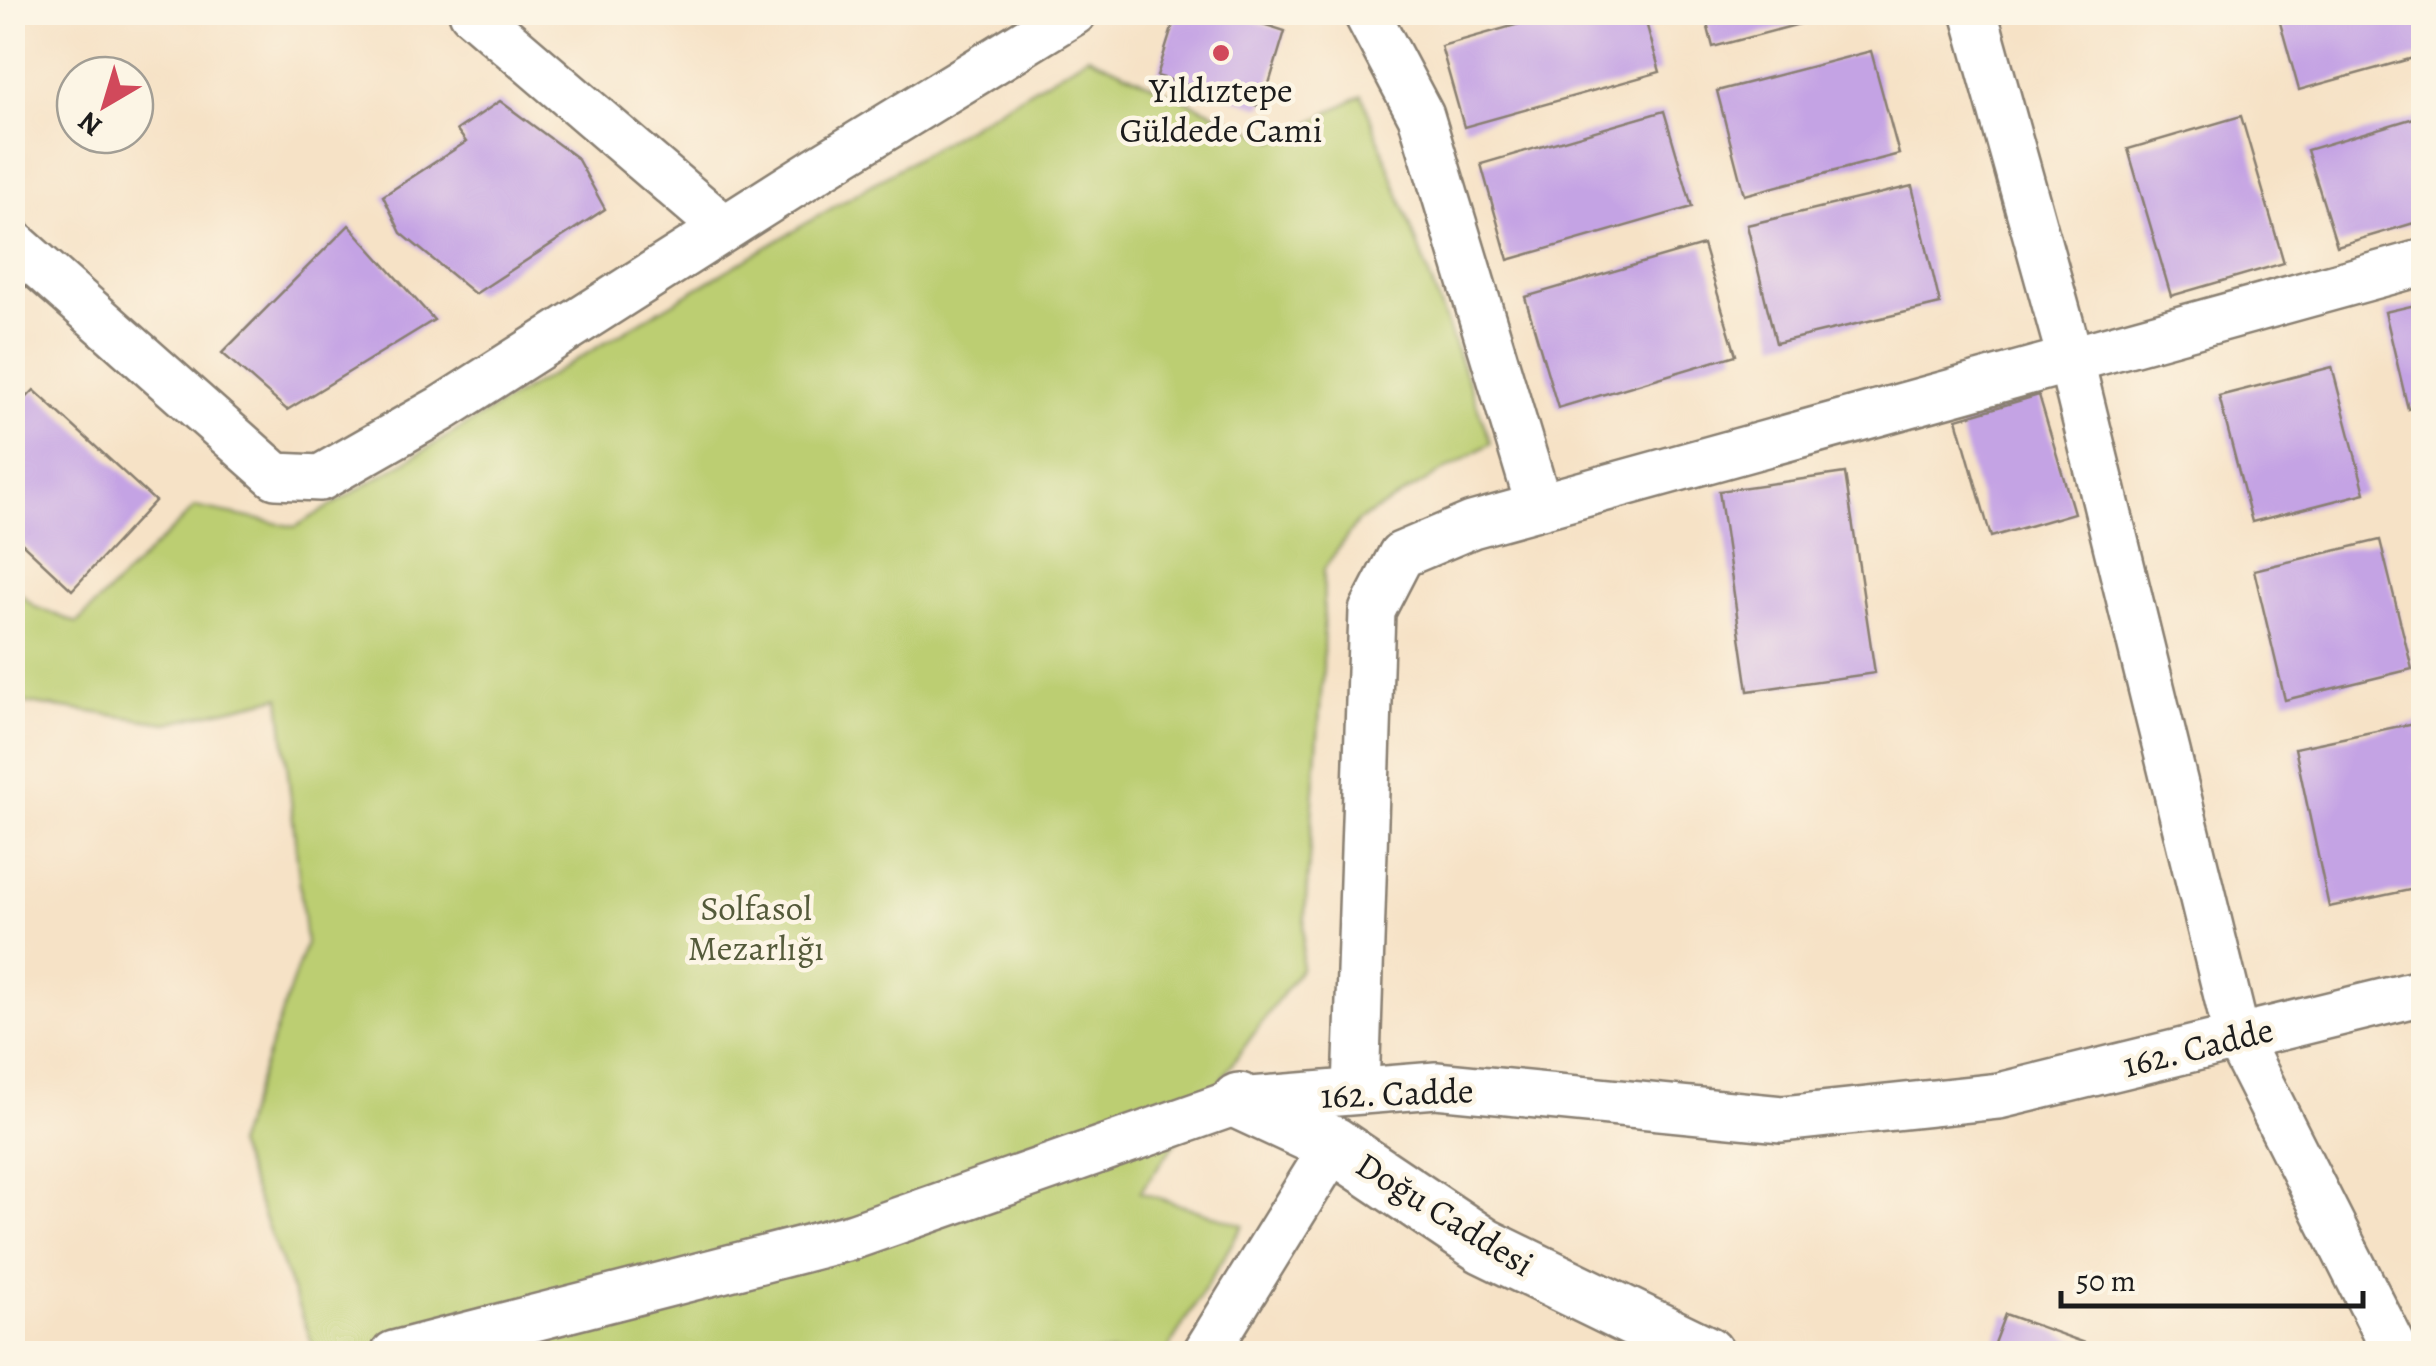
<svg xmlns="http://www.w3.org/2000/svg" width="2436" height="1366" font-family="Alegreya,serif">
  <rect width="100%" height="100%" fill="#fcf5e5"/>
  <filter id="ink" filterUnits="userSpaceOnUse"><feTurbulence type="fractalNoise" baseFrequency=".01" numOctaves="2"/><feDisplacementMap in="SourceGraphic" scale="20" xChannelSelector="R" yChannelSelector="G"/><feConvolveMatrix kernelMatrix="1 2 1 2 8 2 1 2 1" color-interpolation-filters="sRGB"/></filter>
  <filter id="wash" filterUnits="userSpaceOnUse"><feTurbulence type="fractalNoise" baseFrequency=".0048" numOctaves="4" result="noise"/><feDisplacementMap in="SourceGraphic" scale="40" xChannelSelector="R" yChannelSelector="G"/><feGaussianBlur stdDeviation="2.25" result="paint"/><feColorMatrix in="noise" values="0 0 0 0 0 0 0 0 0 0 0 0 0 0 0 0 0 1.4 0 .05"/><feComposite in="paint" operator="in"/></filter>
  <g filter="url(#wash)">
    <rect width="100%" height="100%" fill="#f6e2c6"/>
    <path fill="#bcce72" stroke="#6c7547" stroke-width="2.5" d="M1088,56L1276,141L1362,95L1491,443L1358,521L1324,569L1323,668L1301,968L1140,1192L1243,1225L1166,1353H316L236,1145L306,943L280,697L167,723L13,701L12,586L35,607L77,623L195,507L295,527Z"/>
    <g id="blocks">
      <g fill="#c4a3e4">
        <path d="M1177,12H1225L1285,31L1262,107L1157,76Z"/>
        <path d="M1562,12H1643L1660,72L1464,127L1441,46Z"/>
        <path d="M1704,12H1837V14L1713,47Z"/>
        <path d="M2277,12H2424V55L2299,90Z"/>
        <path d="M1871,51L1899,154L1744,195L1717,91Z"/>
        <path d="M500,101L577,158L605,209L475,294L401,233L383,196L466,142L457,130Z"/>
        <path d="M1664,111L1692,207L1508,260L1481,164Z"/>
        <path d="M2424,115V220L2337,246L2307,150Z"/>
        <path d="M2241,116L2284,263L2171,296L2128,149Z"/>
        <path d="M1912,186L1940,304L1776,343L1747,225Z"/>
        <path d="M349,225L434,320L287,410L222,353Z"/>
        <path d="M1703,245L1736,355L1558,408L1525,297Z"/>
        <path d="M2424,303V405L2408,409L2385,312Z"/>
        <path d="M2332,367L2365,493L2252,522L2219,396Z"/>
        <path d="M34,390L155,501L72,590L12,534V413Z"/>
        <path d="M2039,395L2074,513L1991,537L1957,419Z"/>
        <path d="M1845,473L1875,673L1748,691L1719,491Z"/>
        <path d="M2380,540L2412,669L2285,700L2254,570Z"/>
        <path d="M2424,721V887L2329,907L2295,748Z"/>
        <path d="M2005,1314L2091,1345L2088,1354H1990Z"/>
      </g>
    </g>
  </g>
  <g filter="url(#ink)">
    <use href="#blocks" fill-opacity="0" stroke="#897f71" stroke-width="2.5"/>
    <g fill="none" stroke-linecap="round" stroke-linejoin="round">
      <defs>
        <g id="street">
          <path d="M472,12L724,228"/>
          <path d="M1366,12L1421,116L1539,506"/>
          <path d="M1974,12L2071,361L2237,1037L2397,1354"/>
          <path d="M12,242L276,476L320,478L441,409L818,169L1074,12"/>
          <path d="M1356,1091L1372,611L1401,555L1472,525L2424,262"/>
          <path d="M394,1354L854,1236L1239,1101L1436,1085L1782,1119L1999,1096L2424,992"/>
          <path d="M1205,1354L1334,1145"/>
        </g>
        <path id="secondary" d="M1239,1101L1334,1145L1484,1246L1706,1354"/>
      </defs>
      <use href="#street" stroke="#897f71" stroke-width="50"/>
      <use href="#secondary" stroke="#897f71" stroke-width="60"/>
      <use href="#street" stroke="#fff" stroke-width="45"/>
      <use href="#secondary" stroke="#fff" stroke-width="55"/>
    </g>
  </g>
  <circle fill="#d1495b" stroke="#fcf5e5" stroke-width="4" cx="1221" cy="53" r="10"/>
  <g text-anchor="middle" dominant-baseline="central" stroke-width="9" stroke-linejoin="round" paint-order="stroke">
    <g font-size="35" fill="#1c1c1c" stroke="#fcf5e5">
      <text x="1221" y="90">Yıldıztepe<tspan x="1221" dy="40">Güldede Cami</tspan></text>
    </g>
    <g font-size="35" fill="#545a3a" stroke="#fcf5e5">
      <text x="756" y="908">Solfasol<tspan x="756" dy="40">Mezarlığı</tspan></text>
    </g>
    <g font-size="35" fill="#1c1c1c" stroke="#fcf5e5">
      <text transform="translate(2198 1047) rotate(-14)">162. Cadde</text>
      <text transform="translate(1397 1093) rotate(-2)">162. Cadde</text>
      <text transform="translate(1445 1214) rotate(32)">Doğu Caddesi</text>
    </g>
  </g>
  <rect width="2436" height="1366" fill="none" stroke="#fcf5e5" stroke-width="50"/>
  <g transform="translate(105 105) rotate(218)"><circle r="48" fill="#fcf5e5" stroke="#a29e95" stroke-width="2.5"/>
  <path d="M0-8L18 38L0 25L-18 38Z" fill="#d1495b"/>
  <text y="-15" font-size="28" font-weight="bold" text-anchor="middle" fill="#1c1c1c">N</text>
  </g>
  <path d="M2061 1291v15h302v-15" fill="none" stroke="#1c1c1c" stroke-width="5"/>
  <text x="2076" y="1291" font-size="30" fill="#1c1c1c" stroke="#fcf5e5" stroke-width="8" paint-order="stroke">50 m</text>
</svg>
